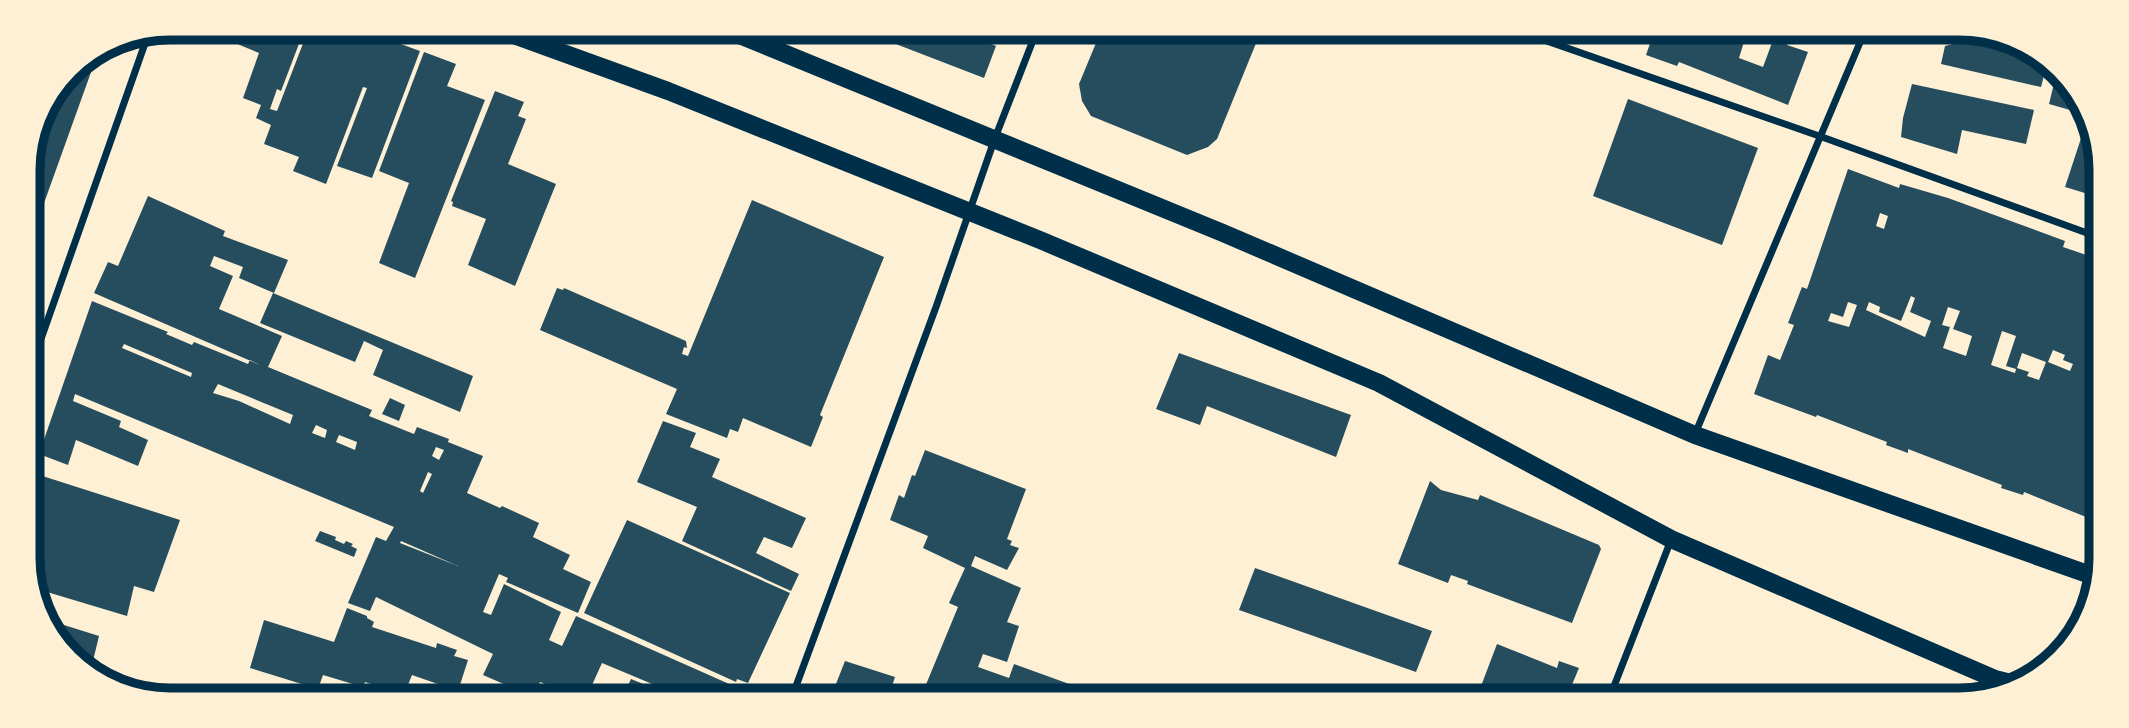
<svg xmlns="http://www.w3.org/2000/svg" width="2129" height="728" font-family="Roboto,sans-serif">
  <rect width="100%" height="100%" fill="#fdf0d5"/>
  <g fill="#264d5e" fill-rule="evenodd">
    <path d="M199,28H305L281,91L277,89L270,109L277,111L309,28H352L386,42L387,39L420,51L372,178L337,166L367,88L363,87L326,184L293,171L299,157L264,144L271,125L256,118L261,105L243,98L259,53Z"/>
    <path d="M891,30H986L983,40L996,46L984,78L888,41Z"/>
    <path d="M1101,31H1261L1217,139L1208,147L1187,155L1091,116L1082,101L1079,84Z"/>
    <path d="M1654,32H1747L1739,58L1763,67L1773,40L1753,32H1791L1787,45L1808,52L1788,105L1679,62L1677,66L1646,55Z"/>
    <path d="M2000,35L2047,64L2041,87L1941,64L1945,46L1964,41L1975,44L1976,38Z"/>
    <path d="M100,49L90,75L29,245L28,161L42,107L70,69Z"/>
    <path d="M424,52L456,64L447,86L485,100L415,278L379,263L409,183L379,171Z"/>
    <path d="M2057,71L2066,76L2084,114L2049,104Z"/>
    <path d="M1912,84L2034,110L2026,144L1962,130L1957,154L1901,137L1903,118Z"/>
    <path d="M495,91L524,102L518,116L526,119L508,164L556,184L515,286L468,265L486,219L452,206L453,202L451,201Z"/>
    <path d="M1628,99L1758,148L1722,245L1593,196Z"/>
    <path d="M2087,120L2098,142V197L2065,187Z"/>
    <path d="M1848,169L1899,188L1900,184L1948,198L2065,241L2063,247L2098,259L2096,521L2024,492L2023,495L2001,488L2002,485L1908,449V453L1886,445L1887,442L1817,415L1816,417L1754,394L1768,355L1780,360L1794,325L1788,323L1802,287L1807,289ZM1880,213L1888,216L1884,229L1876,226ZM1911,296L1915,298L1910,312L1931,321L1925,337L1866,310L1869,302L1880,307L1879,312L1901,321ZM1848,302L1857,305L1849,327L1828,321L1831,313L1843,317ZM1948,307L1960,311L1953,329L1972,336L1966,356L1943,348L1950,327L1942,325ZM2002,331L2016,336L2006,366L2016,369L2015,373L1991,365ZM2053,350L2065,355L2063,360L2073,364L2070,371L2048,362ZM2022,353L2046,362L2039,380L2027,376L2029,372L2017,368Z"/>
    <path d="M148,196L225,231L223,236L288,260L274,293L239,278L243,267L214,256L210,266L233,276L219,309L282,336L268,367L372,410L369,416L414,434L417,427L449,439L448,442L483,456L467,493L500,508L502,506L539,523L533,537L570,555L563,569L591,582L578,613L506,582L508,578L499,574L483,612L491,615L504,584L561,612L549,640L562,646L576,616L745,691L743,697L681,696L602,663L587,696H575L540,682L534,696H531L483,675L493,654L376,597L370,611L348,603L376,537L386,541L394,527L75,394L73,401L121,421L119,427L148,440L138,466L76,440L68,465L39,454L92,301L168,332L166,334L192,345L194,342L248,364L250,360L260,365L94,293L108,262L118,266ZM124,344L192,373L191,377L122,348ZM218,384L293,415L290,424L239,401L213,393ZM316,425L327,430L325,438L312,433ZM339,435L357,442L355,450L336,442ZM436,447L444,450L439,460L432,456ZM428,472L432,474L423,493L420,491ZM401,541L458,566L400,543Z"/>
    <path d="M752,200L884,257L820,415L823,417L811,447L743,418L738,432L730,429L727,438L666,414L677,389L540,330L557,288L563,290L564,288L686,341L687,348L684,347L682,354L688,356Z"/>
    <path d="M273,293L473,376L460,412L373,375L383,350L364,341L355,362L260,323Z"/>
    <path d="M1179,353L1351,415L1336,457L1207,406L1200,425L1156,409Z"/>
    <path d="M390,398L405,405L399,421L382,414Z"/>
    <path d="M663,421L696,433L690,447L720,459L712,477L806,518L792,548L764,537L756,553L799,574L791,591L682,541L697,507L637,482Z"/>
    <path d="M925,450L1026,489L1007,539L1012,541L1010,545L1019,548L1007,570L975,556L971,566L1021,588L1007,622L1019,626L1007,662L983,654L978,667L1009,678L1014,664L1108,698L955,697L925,687L958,607L949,603L965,568L923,548L928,536L890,520L899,495L904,498L912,475L915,476Z"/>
    <path d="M30,472L180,520L154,592L134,586L127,616L37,589L35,594L31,586Z"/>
    <path d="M1430,481L1441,490L1478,500L1480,495L1599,545L1601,549L1572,623L1467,584L1468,581L1451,575L1448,583L1398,564Z"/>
    <path d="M627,520L790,593L748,683L737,679L736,682L584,613Z"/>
    <path d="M320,531L336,537L335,540L344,544L346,541L353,544L351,546L357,549L354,557L315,541Z"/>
    <path d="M1255,568L1432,631L1416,672L1239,610Z"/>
    <path d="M347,608L367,616V618L374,622L372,627L436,648L437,643L457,650L454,656L468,660L458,691L412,675L404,695L365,682L363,687L323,675L318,689L250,668L264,620L334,642Z"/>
    <path d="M48,620L99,636L91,669L63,652Z"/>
    <path d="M1497,644L1557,668L1559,661L1579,668L1566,699H1490L1478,694Z"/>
    <path d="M845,661L895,677L890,692L903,697H841L832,694Z"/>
    <path d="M631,679L673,696H623Z"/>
    <path d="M112,681L156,694V695H133Z"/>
    <path d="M926,690L947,697H924Z"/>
  </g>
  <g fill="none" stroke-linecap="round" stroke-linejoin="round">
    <g stroke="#003049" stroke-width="7">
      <path d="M1521,32L1822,137L2098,237"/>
      <path d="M29,373L149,32"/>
      <path d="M1695,434L1864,33"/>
      <path d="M792,697L936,307L995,138L1037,30"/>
      <path d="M1609,699L1671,540"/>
    </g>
    <g stroke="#003049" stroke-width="18">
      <path d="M497,29L668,91L1040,240L1379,383L1671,539L1995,679L2011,683"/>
      <path d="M727,30L1223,233L1695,435L2096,577"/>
    </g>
  </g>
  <path d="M0 0H2129V728H0ZM170 40H1959A130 130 0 0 1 2089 170V558A130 130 0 0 1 1959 688H170A130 130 0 0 1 40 558V170A130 130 0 0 1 170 40Z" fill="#fdf0d5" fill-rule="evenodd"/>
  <path fill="none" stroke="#003049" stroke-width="9" d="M170 40H1959A130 130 0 0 1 2089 170V558A130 130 0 0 1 1959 688H170A130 130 0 0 1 40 558V170A130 130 0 0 1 170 40Z"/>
</svg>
